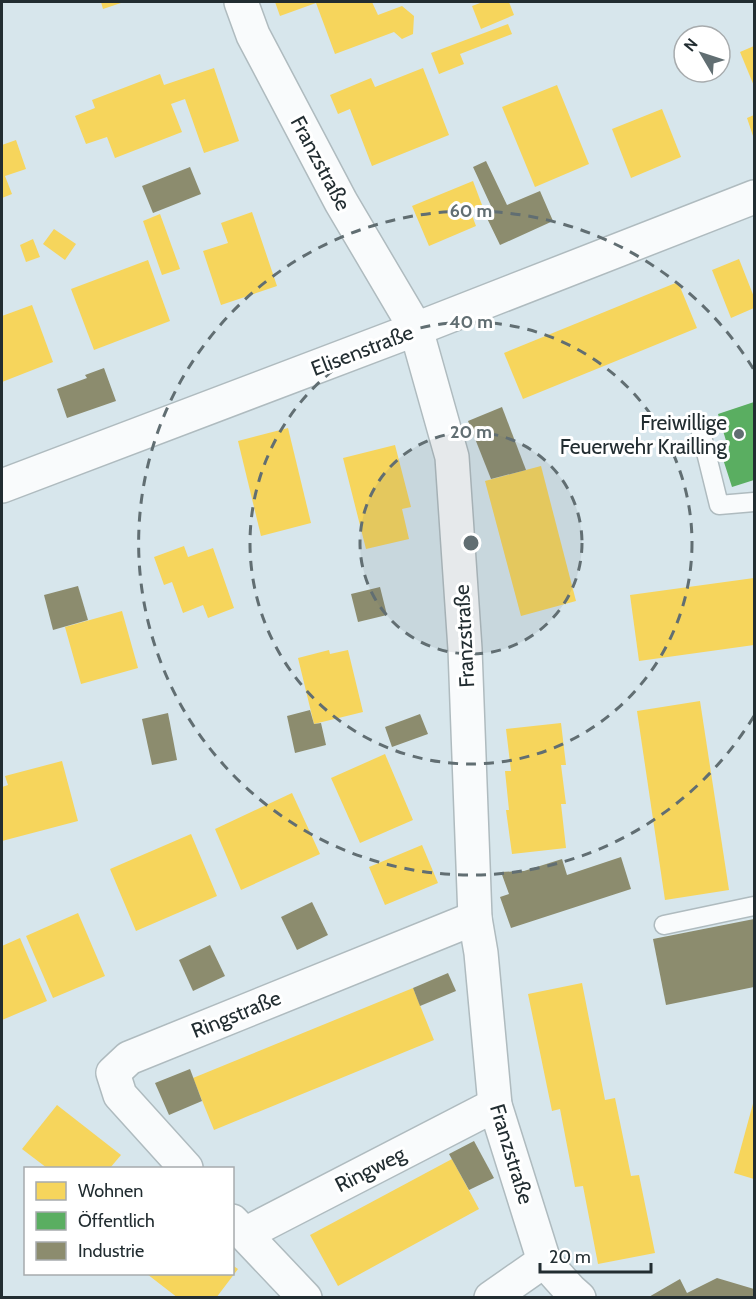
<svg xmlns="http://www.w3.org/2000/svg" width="756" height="1299" font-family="Cabin,sans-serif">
  <rect width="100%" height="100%" fill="#d7e6ec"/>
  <g fill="#f6d55c">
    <path d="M101,2H124L103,9Z"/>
    <path d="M275,2H372L378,15L402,6L414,16L413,34L402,39L394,32L335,54L316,3L280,16Z"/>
    <path d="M483,2H509L514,15L481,29L472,6Z"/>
    <path d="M508,24L512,34L460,54L464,64L439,74L431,53Z"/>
    <path d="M754,46V86L740,52Z"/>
    <path d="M214,68L239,141L204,153L185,99L171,104L182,132L115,158L107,137L86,144L75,116L95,108L92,100L160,74L164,85Z"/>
    <path d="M423,68L449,135L372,166L350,109L338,114L330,95L371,78L375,87Z"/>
    <path d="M557,85L589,164L535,187L502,107Z"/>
    <path d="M662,109L681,157L631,178L612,129Z"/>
    <path d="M754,115V139L747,118Z"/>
    <path d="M16,140L26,169L5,176L12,194L2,198V145Z"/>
    <path d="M473,181L482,205L470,210L476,226L429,246L412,206Z"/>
    <path d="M252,212L277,286L221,305L203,251L228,243L221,223Z"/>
    <path d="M160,214L180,269L162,275L143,221Z"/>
    <path d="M54,229L76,244L65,260L43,244Z"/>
    <path d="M33,239L40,257L26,262L20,245Z"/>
    <path d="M739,259L754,297V308L731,318L712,270Z"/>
    <path d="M148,260L170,321L94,350L71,289Z"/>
    <path d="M678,282L697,328L523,399L504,353Z"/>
    <path d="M32,305L53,362L2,382V316Z"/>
    <path d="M288,428L311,523L261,536L238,441Z"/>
    <path d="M395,445L411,507L402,509L409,539L366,549L343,458Z"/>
    <path d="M541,466L576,601L521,616L485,481Z"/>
    <path d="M184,546L188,557L213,548L234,608L208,618L203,605L183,613L172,582L164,585L154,557Z"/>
    <path d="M754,578V645L639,661L630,595Z"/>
    <path d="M122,611L138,668L81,684L65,627Z"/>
    <path d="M329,650L330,654L348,650L363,712L314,724L298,658Z"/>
    <path d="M700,701L729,890L665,900L637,711Z"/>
    <path d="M561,723L566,765H561L566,804H561L566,848L512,854L506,810H509L505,771H511L506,729Z"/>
    <path d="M385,754L413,820L360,843L331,778Z"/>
    <path d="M62,761L78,821L2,841V787L8,785L5,776Z"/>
    <path d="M292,793L320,854L241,890L215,829Z"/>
    <path d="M191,834L217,896L136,931L110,869Z"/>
    <path d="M422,845L438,883L385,905L369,867Z"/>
    <path d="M78,913L105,976L53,998L26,936Z"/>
    <path d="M20,938L47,1001L2,1020V946Z"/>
    <path d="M582,983L605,1100L615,1098L631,1176L639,1175L655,1253L598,1264L583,1186L575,1187L560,1109L552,1111L528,994Z"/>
    <path d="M413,988L434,1040L214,1130L193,1078Z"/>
    <path d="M754,1100V1179L734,1173Z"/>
    <path d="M57,1105L121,1155L110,1168H47L22,1149Z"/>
    <path d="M452,1159L479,1209L338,1286L310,1235Z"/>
    <path d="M232,1265L238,1269L216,1298H178L147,1274H232Z"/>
  </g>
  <path fill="#5aae61" d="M754,402V480L732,487L722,456L730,454L718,414Z"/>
  <g fill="#8c8c6e">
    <path d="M486,161L507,205L540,191L553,221L500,245L483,210L491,206L473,167Z"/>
    <path d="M190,167L201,194L153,213L142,186Z"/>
    <path d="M104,368L116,401L67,418L57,389L87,378L85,375Z"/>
    <path d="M502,407L526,470L491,479L468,421Z"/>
    <path d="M78,586L88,620L53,630L44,595Z"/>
    <path d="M380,587L387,615L358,622L351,594Z"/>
    <path d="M310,710L314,724L321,723L326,745L295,753L287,716Z"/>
    <path d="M168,713L177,760L152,765L142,719Z"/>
    <path d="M420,714L428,734L392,747L385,727Z"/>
    <path d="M621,857L631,889L511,928L500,897L509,894L501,872L524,871L562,859L567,875Z"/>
    <path d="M312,902L328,935L297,950L281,917Z"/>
    <path d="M754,919V987L666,1005L653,939Z"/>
    <path d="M210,945L225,976L193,991L179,960Z"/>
    <path d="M448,973L456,991L420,1006L413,988Z"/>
    <path d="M190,1069L202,1101L169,1115L155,1083Z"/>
    <path d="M474,1141L494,1178L469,1190L449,1154Z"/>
    <path d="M717,1278L754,1289V1298H647L680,1279L687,1293Z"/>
  </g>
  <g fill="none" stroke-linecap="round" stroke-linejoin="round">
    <defs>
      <g id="service">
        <path d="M700,428L719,505L754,502"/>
        <path d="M664,925L754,906"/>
      </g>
      <g id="minor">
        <path d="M241,2L253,35L341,202L416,329L452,457L465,649L475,918L481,953L495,1105L544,1261L570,1290L579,1298"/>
        <path d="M2,486L416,329L754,197"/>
        <path d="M186,1168L120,1095L113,1073L129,1058L475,918"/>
        <path d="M232,1221L305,1298"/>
        <path d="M245,1234L495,1105"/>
        <path d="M491,1298L544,1261"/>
      </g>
    </defs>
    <use href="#service" stroke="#afbbbf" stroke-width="21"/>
    <use href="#minor" stroke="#afbbbf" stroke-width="36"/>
    <use href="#service" stroke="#f9fbfc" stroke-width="18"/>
    <use href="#minor" stroke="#f9fbfc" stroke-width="33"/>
  </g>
  <circle cx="471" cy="543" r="111" fill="#616e72" fill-opacity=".12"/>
  <g fill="none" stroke="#616e72" stroke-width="3" stroke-dasharray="10 8">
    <circle cx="471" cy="543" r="111"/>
    <circle cx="471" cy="543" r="221"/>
    <path d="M754 716A332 332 0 1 1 754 370"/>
  </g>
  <circle fill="#616e72" stroke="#fff" stroke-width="2" cx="739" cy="434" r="6"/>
  <g text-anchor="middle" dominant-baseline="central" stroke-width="6" stroke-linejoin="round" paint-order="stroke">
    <g font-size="21" fill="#222d31" stroke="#fff">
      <text transform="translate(321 163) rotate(62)">Franzstraße</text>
      <text transform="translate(362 350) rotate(-21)">Elisenstraße</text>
      <text transform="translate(464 636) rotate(-93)">Franzstraße</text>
      <text transform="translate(236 1014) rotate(-22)">Ringstraße</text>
      <text transform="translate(512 1154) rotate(73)">Franzstraße</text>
      <text transform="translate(370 1169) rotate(-27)">Ringweg</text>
    </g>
    <g font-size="21" fill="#222d31" stroke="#fff" text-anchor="end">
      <text x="727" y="422">Freiwillige<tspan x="727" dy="24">Feuerwehr Krailling</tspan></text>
    </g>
  </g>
  <circle cx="471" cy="543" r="9" fill="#616e72" stroke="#fff" stroke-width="3"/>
  <g font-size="18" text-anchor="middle" font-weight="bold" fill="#616e72" stroke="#fff" stroke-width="6" stroke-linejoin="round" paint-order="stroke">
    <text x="471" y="217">60 m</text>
    <text x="471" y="328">40 m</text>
    <text x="471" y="438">20 m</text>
  </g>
  <rect width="756" height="1299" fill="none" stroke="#222d31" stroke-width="6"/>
  <rect x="24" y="1167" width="210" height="108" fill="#ffffff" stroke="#a7abad" stroke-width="1.5"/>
  <rect x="36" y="1182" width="30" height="18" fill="#f6d55c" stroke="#a7abad" stroke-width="1.5"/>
  <text x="78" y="1197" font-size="18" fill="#222d31">Wohnen</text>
  <rect x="36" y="1212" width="30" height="18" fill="#5aae61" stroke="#a7abad" stroke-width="1.5"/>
  <text x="78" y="1227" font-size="18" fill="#222d31">Öffentlich</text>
  <rect x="36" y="1242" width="30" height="18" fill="#8c8c6e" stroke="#a7abad" stroke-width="1.5"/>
  <text x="78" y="1257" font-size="18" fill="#222d31">Industrie</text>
  <g transform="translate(702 54) rotate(309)"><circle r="28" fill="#ffffff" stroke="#a7abad" stroke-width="1.5"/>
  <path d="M0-4.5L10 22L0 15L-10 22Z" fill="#616e72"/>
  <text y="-9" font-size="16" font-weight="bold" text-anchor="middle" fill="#222d31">N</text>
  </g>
  <path d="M540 1263v9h111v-9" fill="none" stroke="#222d31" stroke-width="3"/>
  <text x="549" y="1263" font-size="18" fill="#222d31" stroke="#ffffff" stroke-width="4.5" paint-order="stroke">20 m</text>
</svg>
